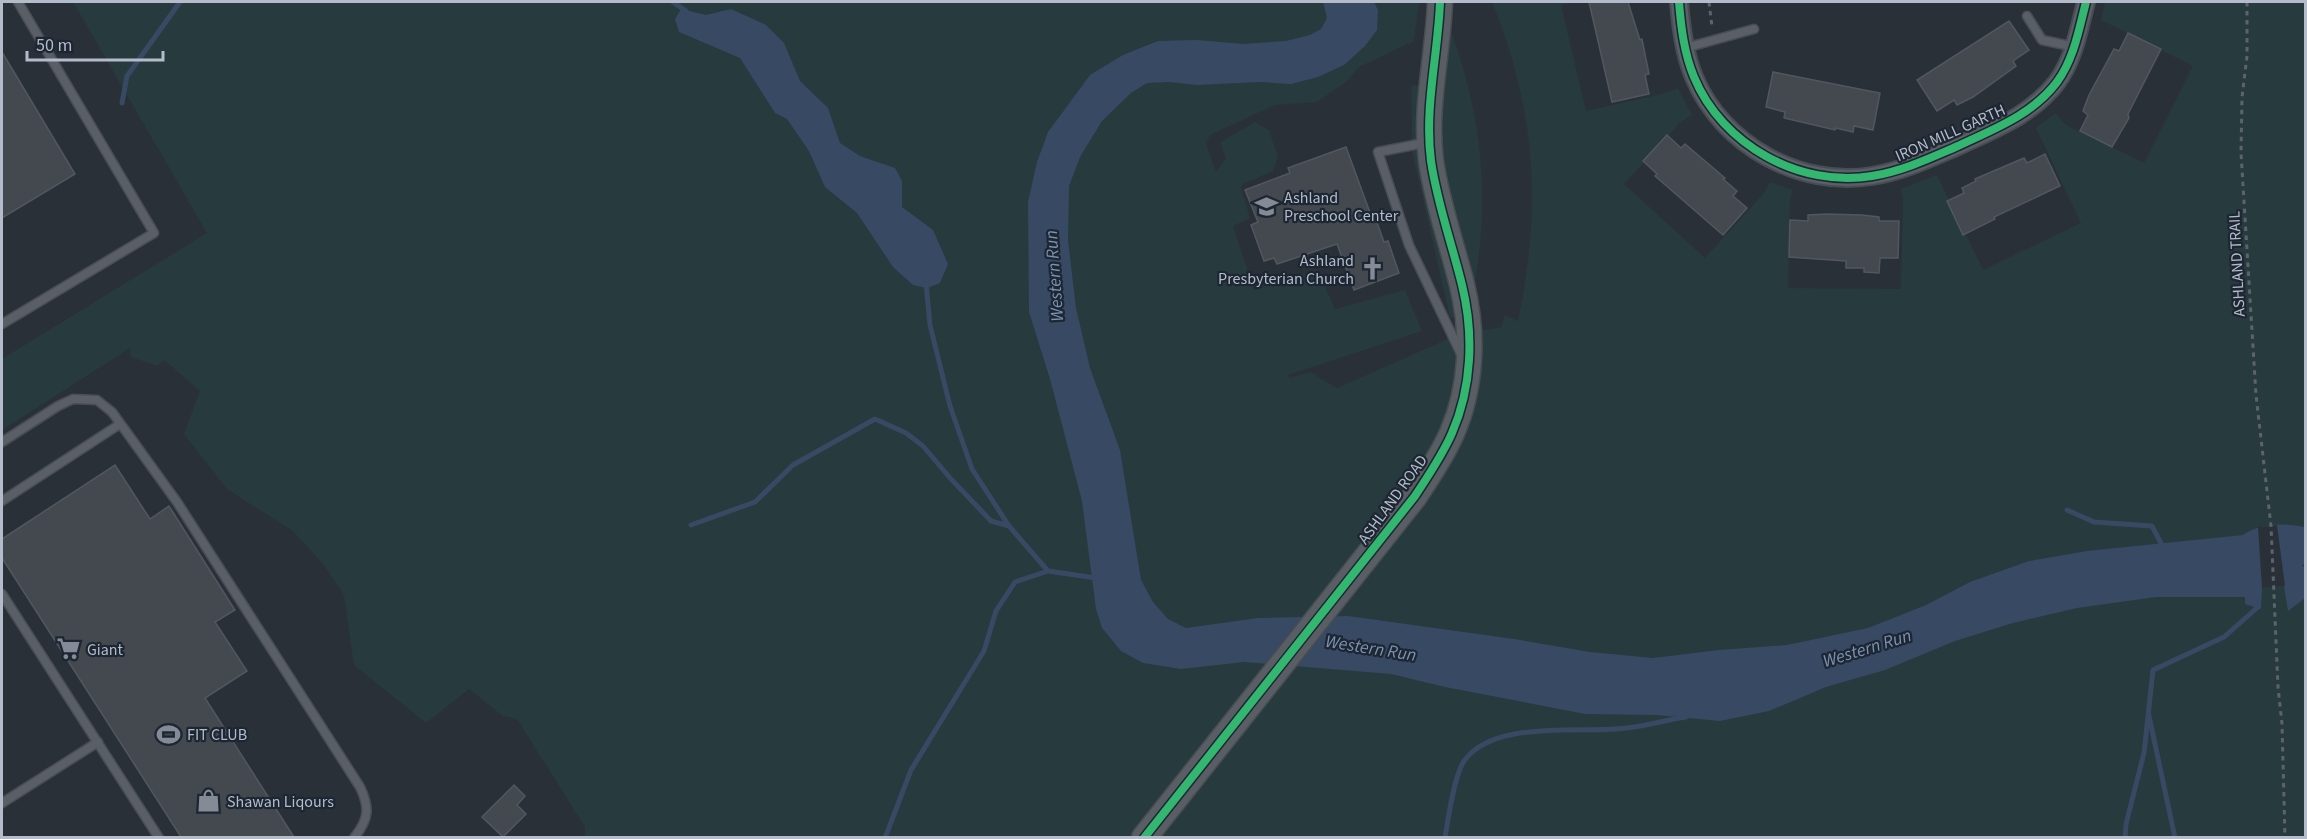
<svg xmlns="http://www.w3.org/2000/svg" width="2307" height="839" font-family="'Source Sans 3',sans-serif">
<style>
.green{fill:#273a3e}
.water{fill:#384963}
.pier{fill:#2a3038}
.lines{fill:none;stroke-linecap:round;stroke-linejoin:round}
.stream{stroke:#384963;stroke-width:5}
.building{fill:#444950;stroke:#52575f;stroke-width:1.5}
.service-casing{stroke:#484c53;stroke-width:11}
.minor-casing{stroke:#484c53;stroke-width:20}
.secondary-casing{stroke:#484c53;stroke-width:27}
.path{stroke:#5d636a;stroke-width:3;stroke-dasharray:4.5 4.5;stroke-linecap:butt}
.service{stroke:#5a5e66;stroke-width:8}
.minor{stroke:#5a5e66;stroke-width:16}
.secondary{stroke:#595d64;stroke-width:24}
.cycleway-casing{stroke:#1d2633;stroke-width:11}
.cycleway{stroke:#33b770;stroke-width:8}
.labels{text-anchor:middle;stroke-width:4.5;stroke-linejoin:round;paint-order:stroke}
.street-label{font-size:16px;fill:#b4bcc9;stroke:#1d2633}
.poi-label{font-size:16px;fill:#b4bcc9;stroke:#1d2633;text-anchor:start}
.water-label{font-size:18px;font-style:italic;fill:#7c92b1;stroke:#1d2633}
</style>
<rect width="100%" height="100%" fill="#2a3038"/>
<g class="green">
<path d="M73,2H1419L1414,41L1359,67L1347,81L1317,102L1275,105L1216,132L1210,135L1206,143L1216,172L1226,158L1220,142L1255,122L1269,130L1278,156L1273,171L1242,184L1241,188L1250,218L1233,226L1254,290L1317,269L1335,309L1405,290L1422,331L1288,375L1289,378L1310,372L1337,388L1457,335L1501,327L1505,315L1518,321C1542,207 1536,110 1492,2H1573L1561,5L1586,111L1666,93L1678,88L1692,115L1681,122L1624,184L1705,258L1764,193L1770,182L1793,190L1790,200L1788,288L1901,289L1903,198L1901,189L1937,175L1983,270L2081,223L2036,128L2055,113L2066,125L2144,163L2193,66L2101,20L2105,2H2305V837H585V827L517,719L503,716L469,689L426,723L354,665L344,595L323,564L293,531L227,489L184,434L200,391L164,360L158,366L131,357L130,348L2,430V359L207,233Z"/>
<path d="M1443,11C1485,114 1494,210 1467,319L1450,317L1412,151L1411,86L1436,82Z"/>
</g>
<g class="water">
<path d="M1323,2H1374L1378,10L1377,30L1365,46L1344,65L1318,77L1291,84L1260,82L1197,85L1169,82L1147,83L1131,93L1102,121L1080,157L1069,186L1068,240L1076,308L1090,368L1120,450L1141,580L1153,602L1168,619L1186,628L1258,618L1348,616L1514,639L1590,652L1653,658L1719,650L1787,645L1868,628L1926,605L1970,582L2029,561L2087,551L2243,535C2261,523 2284,523 2305,527V564L2302,565L2305,568V598L2288,611L2284,586L2262,588L2261,609L2245,604V597H2156L2077,608L2013,623L1955,641L1885,670L1826,687L1769,711L1720,721L1656,715L1585,714L1445,687L1391,674L1244,662L1181,669L1143,663L1121,651L1102,628L1096,609L1082,501L1050,379L1029,312L1028,202L1037,162L1048,132L1090,75L1123,55L1158,41L1197,40L1243,44L1286,41L1310,35L1321,29L1327,18Z"/>
<polygon points="681,9 706,15 731,9 766,25 784,43 800,81 828,108 840,143 860,156 895,168 902,181 902,207 933,230 948,264 940,283 927,288 913,285 893,267 857,213 825,187 809,151 787,119 775,113 740,58 679,32 675,19"/>
</g>
<polygon class="pier" points="2277,525 2285,586 2262,588 2258,527"/>
<g class="lines">
<g class="stream">
<polyline points="673,2 686,11"/>
<polyline points="122,103 127,76 180,2"/>
<polyline points="926,283 930,325 950,406 972,469 1009,526 1048,571 1096,578"/>
<polyline points="2067,510 2094,522 2152,526 2165,551"/>
<polyline points="691,525 755,502 793,465 875,419 906,433 923,446 951,479 991,521 1009,526"/>
<polyline points="2149,716 2175,838"/>
<polyline points="885,838 911,770 984,651 996,611 1015,582 1048,571"/>
<path d="M1445,838C1448,819 1454,776 1464,761C1494,719 1580,734 1626,728C1646,726 1666,720 1686,717"/>
<polyline points="2125,838 2126,824 2144,753 2153,670 2224,637 2258,607 2258,604"/>
</g>
</g>
<g class="building">
<polygon points="1589,2 1628,2 1640,40 1642,39 1649,74 1645,75 1649,94 1612,102"/>
<polygon points="2009,21 2029,50 2013,61 2016,66 1973,97 1957,105 1954,100 1937,111 1917,80"/>
<polygon points="2128,33 2161,49 2128,114 2129,118 2112,147 2080,131 2088,115 2083,111 2089,95 2114,49 2119,51"/>
<polygon points="2,52 75,174 2,218"/>
<polygon points="1773,72 1880,93 1873,130 1854,126 1853,132 1836,128 1835,130 1784,118 1785,112 1766,107"/>
<polygon points="1667,135 1681,148 1685,144 1725,178 1723,179 1737,191 1733,196 1747,208 1723,235 1655,176 1657,174 1643,161"/>
<polygon points="1346,147 1372,218 1375,217 1384,242 1388,241 1399,273 1354,290 1337,244 1277,264 1274,258 1264,261 1251,225 1258,222 1245,190 1290,173 1288,168"/>
<polygon points="2045,154 2060,186 1994,217 1995,219 1963,235 1947,201 1964,193 1962,188 1976,181 1975,179 2024,158 2027,163"/>
<polygon points="1827,214 1862,215 1879,217 1879,221 1899,221 1898,258 1880,258 1879,273 1864,272 1864,268 1846,268 1846,261 1789,257 1790,220 1808,221 1808,215"/>
<polygon points="115,465 150,519 169,506 235,610 215,622 247,671 205,698 294,837 181,837 2,558 2,539"/>
<polygon points="514,785 525,796 517,805 526,814 503,837 482,817"/>
</g>
<g class="lines">
<defs>
<g id="service">
<polyline points="2027,16 2042,40 2075,47"/>
<polyline points="1685,48 1754,29"/>
<polyline points="1429,142 1378,152 1409,245 1462,356"/>
<polyline points="2,324 154,233 18,2"/>
<path d="M2,442L58,406L73,399L97,400L112,412L177,502L360,787C370,808 369,819 354,838"/>
<polyline points="2,501 120,424"/>
<polyline points="2,594 159,838"/>
<polyline points="2,803 98,742"/>
</g>
<path id="minor" d="M1679,2C1681,27 1684,53 1694,77C1722,145 1800,188 1872,176C1903,171 1930,158 1958,146C1994,129 2032,115 2057,82C2074,59 2079,29 2086,2"/>
<path id="secondary" d="M1144,838L1415,496C1428,476 1442,456 1452,433C1472,387 1474,334 1462,285C1452,244 1437,203 1431,161C1424,108 1438,55 1440,2"/>
</defs>
<use href="#service" class="service-casing"/>
<use href="#minor" class="minor-casing"/>
<use href="#secondary" class="secondary-casing"/>
<g class="path">
<polyline points="1709,2 1712,27"/>
<polyline points="2247,2 2247,56 2242,97 2241,153 2256,395 2271,526 2278,687 2282,724 2285,838"/>
</g>
<use href="#service" class="service"/>
<use href="#minor" class="minor"/>
<use href="#secondary" class="secondary"/>
<defs>
<g id="cycleway">
<path d="M1679,2C1681,27 1684,53 1694,77C1722,145 1800,188 1872,176C1903,171 1930,158 1958,146C1994,129 2032,115 2057,82C2074,59 2079,29 2086,2"/>
<path d="M1144,838L1415,496C1428,476 1442,456 1452,433C1472,387 1474,334 1462,285C1452,244 1437,203 1431,161C1424,108 1438,55 1440,2"/>
</g>
</defs>
<use href="#cycleway" class="cycleway-casing"/>
<use href="#cycleway" class="cycleway"/>
</g>
<defs>
<symbol id="school-bare" viewBox="-9 -9 18 18"><path d="M0-5L7-2L0 1L-7-2ZM-4 1L0 2.5L4 1V4Q0 6-4 4Z" fill="#848b96" stroke="#1d2633" stroke-width="2.5" paint-order="stroke"/></symbol>
<symbol id="church-bare" viewBox="-9 -9 18 18"><path d="M-1.2-6h2.4v3.5h3.3v2.4h-3.3V6h-2.4V-.1h-3.3v-2.4h3.3Z" fill="#848b96" stroke="#1d2633" stroke-width="2.5" paint-order="stroke"/></symbol>
<symbol id="supermarket-bare" viewBox="-9 -9 18 18"><path d="M-6-5.5h2.5l.6 2H6L4.5 2H-2.5L-4.4-4H-6ZM-1.5 3.2a1.3 1.3 0 1 0 .1 0ZM3 3.2a1.3 1.3 0 1 0 .1 0Z" fill="#848b96" stroke="#1d2633" stroke-width="2.5" paint-order="stroke"/></symbol>
<symbol id="stadium-bare" viewBox="-9 -9 18 18"><path d="M0-5a6.5 5 0 1 0 0 10a6.5 5 0 1 0 0-10ZM-3.5-1.8h7v3.6h-7Z" fill="#848b96" stroke="#1d2633" stroke-width="2.5" paint-order="stroke"/></symbol>
<symbol id="shop-bare" viewBox="-9 -9 18 18"><path d="M-5-2.5h2.3a2.7 3.5 0 0 1 5.4 0H5L5.5 6h-11ZM-1.5-2.5h3a1.5 2.3 0 0 0-3 0Z" fill="#848b96" stroke="#1d2633" stroke-width="2.5" paint-order="stroke"/></symbol>
</defs>
<g fill-rule="evenodd">
<use href="#school-bare" x="1250" y="190" width="33" height="33"/>
<use href="#church-bare" x="1356" y="252" width="33" height="33"/>
<use href="#supermarket-bare" x="52" y="632" width="33" height="33"/>
<use href="#stadium-bare" x="152" y="718" width="33" height="33"/>
<use href="#shop-bare" x="192" y="784" width="33" height="33"/>
</g>
<g class="labels">
<g class="street-label">
<text transform="translate(1950 132) rotate(-24)" y="6">IRON MILL GARTH</text>
<text transform="translate(2236 264) rotate(-93)" y="6">ASHLAND TRAIL</text>
<text transform="translate(1392 499) rotate(-54)" y="6">ASHLAND ROAD</text>
</g>
<g class="poi-label">
<text x="1284" y="203">Ashland<tspan x="1284" dy="18">Preschool Center</tspan></text>
<text x="1354" y="266" text-anchor="end">Ashland<tspan x="1354" dy="18">Presbyterian Church</tspan></text>
<text x="87" y="655">Giant</text>
<text x="187" y="740">FIT CLUB</text>
<text x="227" y="807">Shawan Liqours</text>
</g>
<g class="water-label">
<text transform="translate(1054 276) rotate(-94)" y="6">Western Run</text>
<text transform="translate(1371 648) rotate(9)" y="6">Western Run</text>
<text transform="translate(1867 648) rotate(-17)" y="6">Western Run</text>
</g>
</g>
<rect width="2307" height="839" fill="none" stroke="#b4bcc9" stroke-width="6"/>
<path d="M27 51v9h136v-9" fill="none" stroke="#b4bcc9" stroke-width="3"/>
<text x="36" y="51" font-size="18" fill="#b4bcc9" stroke="#1d2633" stroke-width="4.5" paint-order="stroke">50 m</text>
</svg>
